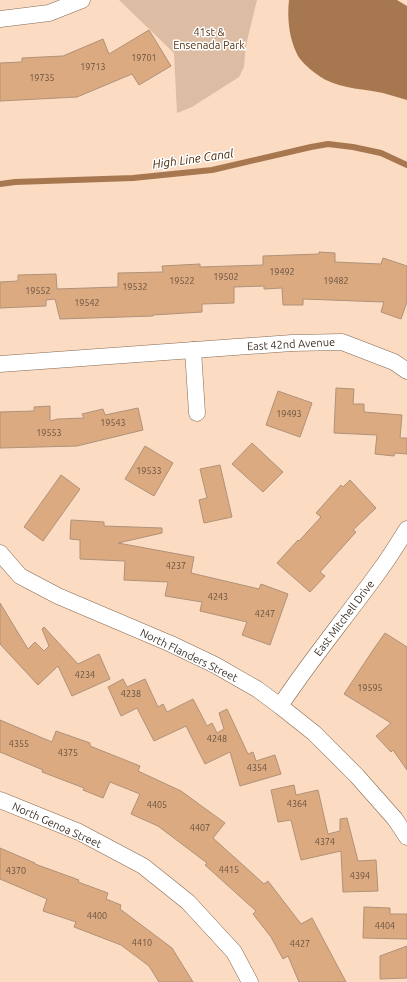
<svg xmlns="http://www.w3.org/2000/svg" width="407" height="982" font-family="Ubuntu,sans-serif">
<style>
.green{fill:#dcbca3}
.water{fill:#a77850}
.lines{fill:none;stroke-linecap:round;stroke-linejoin:round}
.stream{stroke:#a77850;stroke-width:6}
.building{fill:#dcaa81;stroke:#af9279}
.street-casing{stroke:#856951;stroke-width:17}
.street{stroke:#fff;stroke-width:16}
.labels{text-anchor:middle;stroke-width:3;stroke-linejoin:round;paint-order:stroke}
.number-label{font-size:9px;fill:#66503e}
.park-label{font-size:11px;fill:#593717;stroke:#fff}
.street-label{font-size:11px;fill:#3f3228;stroke:#fff}
.water-label{font-size:12px;font-style:italic;fill:#472705;stroke:#fff}
</style>
<rect width="100%" height="100%" fill="#fbdbc1"/>
<polygon class="green" points="119,0 257,0 247,41 245,54 244,67 239,77 192,107 177,113 174,53"/>
<path class="water" d="M289,0H397L407,6V100C399,98 391,95 383,93C365,89 344,89 326,80C318,76 301,63 297,54C289,38 287,18 289,0Z"/>
<g class="lines">
<polyline class="stream" points="0,184 15,182 133,178 212,170 311,147 328,144 353,147 381,153 407,165"/>
</g>
<g class="building">
<polygon points="149,30 171,66 139,85 132,74 77,97 0,101 0,63 22,62 22,58 63,56 103,39 109,54"/>
<polygon points="319,252 335,253 335,262 381,264 383,258 407,266 407,302 401,319 381,312 384,302 303,299 303,305 283,305 282,288 264,289 264,286 234,287 234,303 202,304 202,312 153,315 153,316 60,319 55,299 46,300 46,306 0,308 0,282 18,281 18,275 56,274 57,289 118,287 118,273 163,272 162,266 200,264 200,267 263,265 263,256 319,254"/>
<polygon points="336,388 354,389 353,404 364,404 364,412 402,415 400,438 407,438 407,454 395,453 394,456 375,454 377,435 334,433"/>
<polygon points="278,391 312,403 300,437 266,425"/>
<polygon points="50,406 50,421 58,419 84,418 82,414 103,409 105,415 138,408 143,430 77,446 0,448 0,412 34,411 34,407"/>
<polygon points="252,443 283,472 263,492 232,464"/>
<polygon points="145,446 173,463 154,496 125,479"/>
<polygon points="220,465 232,517 204,523 199,500 207,498 200,469"/>
<polygon points="61,475 80,489 43,541 24,527"/>
<polygon points="350,480 376,508 353,530 356,532 320,572 325,576 310,592 277,563 298,540 299,541 321,517 316,513 341,485 343,487"/>
<polygon points="71,520 104,522 104,526 162,528 162,533 118,543 194,557 191,573 259,589 261,584 288,594 270,645 242,635 247,622 200,611 202,602 165,596 168,582 124,580 125,561 80,559 80,540 70,539"/>
<polygon points="0,603 28,649 35,642 44,651 49,646 42,629 44,627 78,664 99,654 110,679 72,696 58,666 38,685 0,644"/>
<polygon points="385,633 407,647 407,770 393,750 391,752 376,736 391,723 344,694 371,653"/>
<polygon points="123,679 127,687 145,679 158,707 163,704 167,712 193,699 207,726 212,723 217,733 224,729 219,713 227,709 248,754 253,752 256,761 275,755 281,774 240,786 230,752 205,764 186,726 154,741 137,708 121,716 108,687"/>
<polygon points="0,720 52,742 56,731 90,743 90,746 140,766 138,771 181,791 225,823 213,838 264,884 268,881 301,924 312,918 346,982 299,982 288,956 283,959 271,937 253,914 256,911 205,865 207,863 158,826 131,814 140,794 110,782 103,798 83,790 84,788 42,772 43,770 0,752"/>
<polygon points="294,785 296,795 318,790 328,834 340,831 340,819 347,818 358,861 376,860 378,891 343,892 341,851 301,860 291,820 278,822 271,790"/>
<polygon points="0,848 35,863 35,864 79,880 78,882 108,893 106,899 121,905 120,909 172,948 193,982 159,982 149,966 121,945 74,927 76,922 43,911 47,899 0,879"/>
<polygon points="364,907 390,908 390,914 407,914 407,939 363,938"/>
<polygon points="407,946 407,978 380,979 380,956"/>
</g>
<g class="lines">
<defs>
<g id="street">
<polyline points="0,19 49,13 82,0"/>
<polyline points="193,350 197,413"/>
<polyline points="0,364 292,343 342,342 394,362 407,371"/>
<polyline points="0,553 20,576 58,596 171,644 215,665 257,689 280,706 314,733 357,776 395,819 407,837"/>
<path d="M280,706C311,659 347,616 380,570C390,557 398,543 407,529"/>
<polyline points="0,800 79,832 143,866 188,902 234,952 250,982"/>
</g>
</defs>
<use href="#street" class="street-casing"/>
<use href="#street" class="street"/>
</g>
<g class="labels">
<g class="number-label">
<text x="144" y="61">19701</text>
<text x="93" y="70">19713</text>
<text x="42" y="81">19735</text>
<text x="282" y="275">19492</text>
<text x="226" y="280">19502</text>
<text x="182" y="284">19522</text>
<text x="336" y="284">19482</text>
<text x="135" y="290">19532</text>
<text x="38" y="294">19552</text>
<text x="87" y="306">19542</text>
<text x="289" y="417">19493</text>
<text x="113" y="426">19543</text>
<text x="49" y="436">19553</text>
<text x="149" y="474">19533</text>
<text x="176" y="569">4237</text>
<text x="218" y="600">4243</text>
<text x="265" y="617">4247</text>
<text x="85" y="678">4234</text>
<text x="370" y="691">19595</text>
<text x="131" y="697">4238</text>
<text x="217" y="742">4248</text>
<text x="19" y="747">4355</text>
<text x="68" y="756">4375</text>
<text x="257" y="771">4354</text>
<text x="297" y="807">4364</text>
<text x="157" y="808">4405</text>
<text x="200" y="831">4407</text>
<text x="325" y="845">4374</text>
<text x="229" y="873">4415</text>
<text x="16" y="874">4370</text>
<text x="360" y="879">4394</text>
<text x="97" y="919">4400</text>
<text x="385" y="929">4404</text>
<text x="142" y="946">4410</text>
<text x="300" y="947">4427</text>
</g>
<g class="park-label">
<text x="209" y="36">41st &amp;<tspan x="209" dy="13">Ensenada Park</tspan></text>
</g>
<g class="street-label">
<text transform="translate(291 344) rotate(-3)" y="4">East 42nd Avenue</text>
<text transform="translate(344 618) rotate(-53)" y="4">East Mitchell Drive</text>
<text transform="translate(189 655) rotate(26)" y="4">North Flanders Street</text>
<text transform="translate(57 825) rotate(24)" y="4">North Genoa Street</text>
</g>
<g class="water-label">
<text transform="translate(193 159) rotate(-8)" y="4">High Line Canal</text>
</g>
</g>
</svg>
